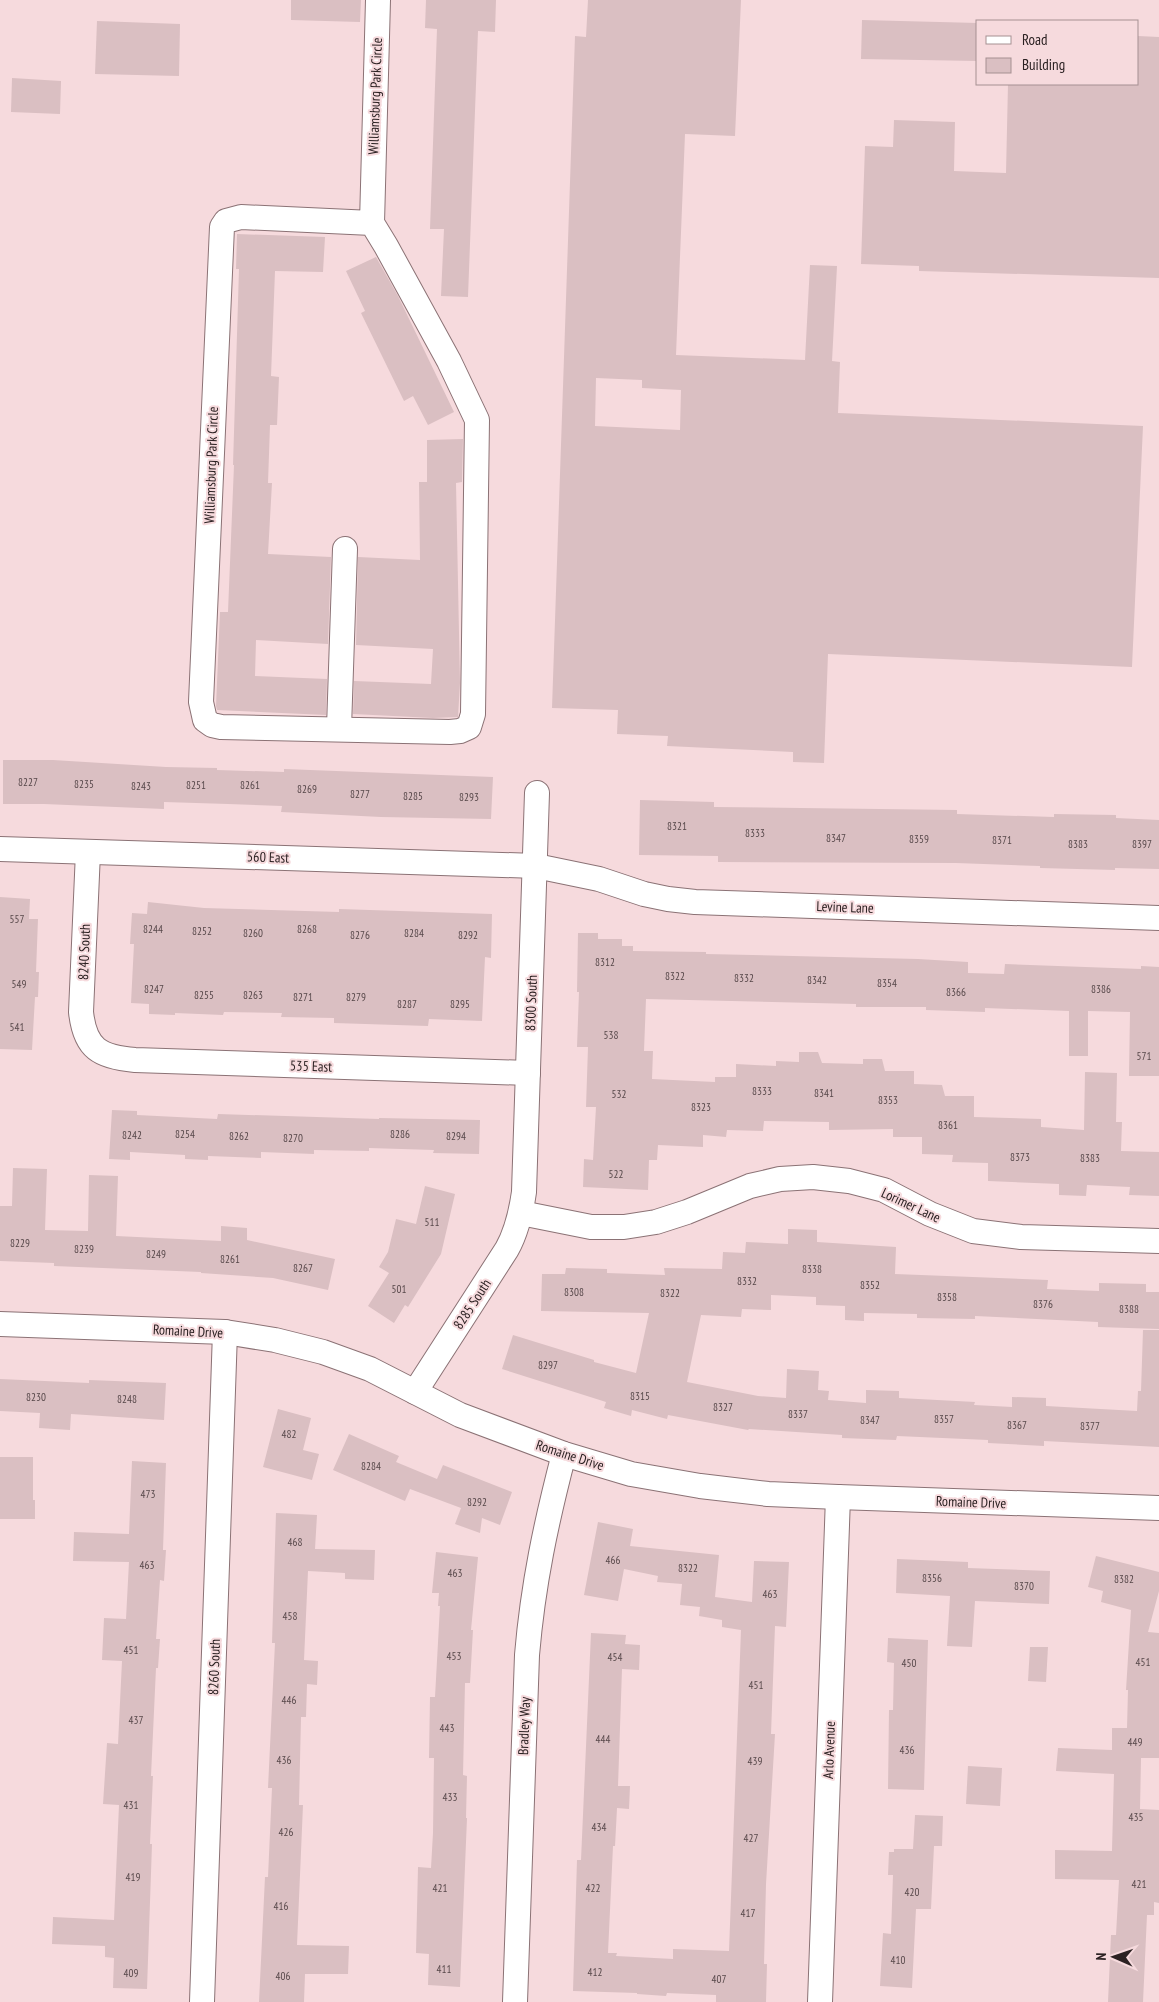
<svg xmlns="http://www.w3.org/2000/svg" width="1159" height="2002" font-family="'PT Sans Narrow',sans-serif">
<style>
.building{fill:#dabfc2;fill-rule:evenodd}
.lines{fill:none;stroke-linecap:round;stroke-linejoin:round}
.minor-casing{stroke:#8b7275;stroke-width:26}
.minor{stroke:#fff;stroke-width:24}
.labels{text-anchor:middle;stroke-width:4;stroke-linejoin:round;paint-order:stroke}
.number-label{font-size:11px;fill:#57484a}
.street-label{font-size:14px;fill:#2b2122;stroke:#f6dadd}
</style>
<rect width="100%" height="100%" fill="#f6dadd"/>
<g class="building">
<polygon points="291,0 361,0 360,22 291,20"/>
<polygon points="426,0 496,0 495,32 478,31 468,297 441,296 444,229 430,229 437,29 425,28"/>
<path d="M588,0H741L735,136L685,134L676,355L805,360L810,265L837,266L832,361L840,362L838,413L1143,426L1132,667L828,654L824,763L793,762V752L667,746L668,736L617,734L618,710L552,708L575,36L586,37ZM596,378L642,380V388L681,390L680,430L595,426Z"/>
<polygon points="862,20 978,23 978,61 861,59"/>
<polygon points="97,21 180,24 179,76 95,74"/>
<polygon points="1138,36 1159,37 1159,278 919,271 919,266 861,264 865,146 893,147 894,120 955,122 954,171 1006,173 1008,84 1138,84"/>
<polygon points="12,78 61,81 60,114 11,112"/>
<polygon points="237,234 325,237 323,272 275,271 271,376 279,377 277,425 270,425 268,483 272,483 268,554 331,557 328,644 256,640 255,676 327,679 326,715 217,710 216,706 220,612 228,612 234,465 233,465 239,269 236,269"/>
<polygon points="376,257 398,296 454,412 428,425 413,396 404,401 361,313 365,311 346,271"/>
<polygon points="463,439 462,482 456,483 460,683 458,717 433,718 353,714 354,681 431,684 433,649 356,645 358,557 420,560 419,482 427,482 427,440"/>
<polygon points="3,760 53,760 166,767 217,768 217,770 284,772 284,769 493,777 491,819 381,817 281,812 282,806 228,804 164,802 164,809 44,804 3,804"/>
<polygon points="640,800 714,802 714,807 957,810 957,814 1054,817 1054,814 1116,815 1116,818 1159,820 1159,869 1115,868 1115,870 1040,868 1040,866 956,863 718,862 718,856 639,855"/>
<polygon points="0,897 30,899 29,919 38,919 36,972 39,972 38,997 35,997 32,1050 0,1049"/>
<polygon points="148,902 204,908 339,912 339,909 492,914 491,958 485,957 482,1021 429,1019 428,1026 334,1023 334,1018 281,1017 282,1013 224,1012 223,1015 175,1013 175,1015 149,1014 149,1004 131,1003 134,944 130,944 132,913 147,914"/>
<polygon points="578,933 598,933 598,939 622,939 622,946 633,946 633,951 706,952 706,954 918,959 968,962 968,973 1004,974 1005,964 1141,969 1141,966 1159,967 1159,1076 1129,1076 1130,1012 1088,1011 1088,1056 1069,1056 1069,1011 985,1008 985,1012 926,1010 926,1007 856,1007 856,1004 646,999 644,1051 653,1051 652,1079 715,1082 715,1077 736,1077 736,1064 776,1066 776,1061 799,1062 799,1052 818,1052 822,1063 863,1064 863,1059 882,1059 885,1071 914,1071 914,1084 942,1085 945,1096 974,1096 974,1117 1041,1119 1041,1127 1084,1130 1085,1072 1117,1073 1116,1122 1122,1122 1121,1151 1159,1152 1159,1196 1129,1195 1130,1187 1087,1185 1086,1196 1059,1195 1059,1184 988,1181 988,1163 952,1162 953,1155 922,1154 922,1137 893,1137 893,1129 829,1130 829,1122 764,1121 763,1131 727,1130 726,1137 703,1135 703,1147 658,1145 657,1160 649,1160 648,1190 583,1187 584,1159 593,1160 596,1107 586,1107 588,1047 577,1047 579,992 577,992"/>
<polygon points="112,1110 137,1111 137,1115 217,1119 218,1114 379,1119 379,1118 480,1120 479,1154 433,1153 434,1150 369,1148 369,1151 314,1150 314,1154 261,1152 261,1158 208,1156 208,1160 185,1159 185,1155 130,1152 130,1160 109,1159"/>
<polygon points="13,1168 47,1169 45,1230 88,1231 89,1175 118,1176 116,1236 221,1241 221,1226 247,1228 247,1240 335,1259 328,1290 273,1278 201,1273 201,1272 54,1266 54,1263 0,1261 0,1206 12,1206"/>
<polygon points="425,1186 455,1194 441,1254 408,1307 405,1305 394,1323 368,1306 389,1273 379,1267 388,1252 396,1219 416,1224"/>
<polygon points="788,1229 817,1230 817,1242 896,1247 895,1274 1048,1280 1047,1289 1099,1291 1099,1283 1146,1284 1146,1292 1159,1292 1159,1329 1098,1327 1098,1322 975,1316 975,1319 917,1318 917,1314 864,1313 864,1321 845,1320 845,1306 816,1305 816,1297 771,1295 771,1310 742,1309 741,1317 701,1315 687,1382 758,1396 786,1398 787,1369 819,1371 818,1390 829,1391 828,1400 866,1403 866,1390 899,1391 899,1398 975,1402 974,1405 1012,1407 1012,1397 1046,1398 1046,1406 1137,1411 1138,1391 1141,1391 1143,1330 1159,1330 1159,1447 1044,1441 1044,1446 988,1443 988,1440 897,1436 896,1440 842,1438 842,1435 749,1429 748,1430 668,1415 667,1419 632,1410 631,1416 604,1408 606,1402 502,1369 513,1335 594,1360 594,1362 636,1373 649,1313 541,1311 542,1274 565,1274 566,1268 607,1269 607,1273 665,1275 664,1268 722,1269 723,1252 745,1253 746,1242 788,1244"/>
<polygon points="0,1379 89,1383 89,1380 166,1383 164,1420 71,1414 70,1430 39,1428 40,1413 0,1411"/>
<polygon points="278,1409 311,1418 303,1450 319,1454 312,1480 263,1467"/>
<polygon points="349,1434 399,1456 396,1462 437,1479 443,1465 512,1492 500,1525 482,1518 480,1533 455,1524 461,1508 410,1489 405,1501 333,1470"/>
<polygon points="0,1457 33,1457 33,1500 35,1500 35,1519 0,1519"/>
<polygon points="132,1461 166,1463 163,1550 166,1550 164,1581 160,1580 156,1639 160,1639 158,1668 156,1668 151,1776 153,1776 150,1844 152,1844 147,1989 113,1988 114,1958 105,1957 105,1946 52,1944 53,1917 114,1920 119,1805 103,1804 107,1743 118,1744 122,1661 102,1660 104,1618 126,1619 129,1562 73,1561 74,1532 129,1534"/>
<polygon points="276,1513 317,1515 315,1549 375,1550 374,1580 345,1579 345,1573 308,1571 304,1660 318,1661 317,1685 307,1684 306,1717 301,1717 299,1805 303,1805 297,1945 349,1946 348,1974 305,1974 304,2002 259,2002 265,1877 268,1877 272,1788 268,1788 275,1643 272,1643"/>
<polygon points="598,1522 633,1529 630,1546 719,1555 715,1597 752,1602 754,1561 789,1562 786,1627 775,1626 771,1734 775,1734 766,1884 764,1964 767,1964 766,2002 716,2002 716,1995 667,1993 666,1996 637,1994 637,1993 573,1991 577,1860 581,1860 591,1633 626,1635 625,1644 640,1645 639,1670 622,1669 618,1786 630,1786 629,1809 617,1808 615,1846 613,1846 608,1953 617,1953 616,1956 673,1959 673,1949 729,1951 741,1630 722,1627 722,1620 699,1616 700,1607 680,1605 682,1584 657,1582 658,1576 624,1569 618,1601 584,1595"/>
<polygon points="436,1552 478,1557 471,1630 473,1630 470,1683 465,1683 463,1775 467,1776 466,1818 467,1818 460,1987 428,1985 429,1954 416,1953 418,1867 431,1868 433,1833 434,1758 429,1758 430,1697 435,1697 440,1606 438,1606 439,1593 432,1593"/>
<polygon points="1096,1556 1159,1572 1159,1591 1148,1632 1159,1633 1159,1758 1141,1758 1140,1809 1159,1810 1159,1903 1154,1902 1154,1915 1147,1915 1143,2002 1108,2002 1111,1935 1116,1935 1119,1880 1055,1879 1055,1850 1112,1851 1114,1774 1056,1771 1058,1748 1112,1750 1112,1728 1127,1728 1128,1690 1126,1690 1131,1610 1101,1602 1103,1591 1088,1587"/>
<polygon points="897,1559 968,1562 968,1568 1050,1571 1049,1604 975,1601 972,1647 947,1646 950,1596 896,1593"/>
<polygon points="888,1638 928,1640 924,1790 888,1789 889,1710 893,1710 894,1663 887,1662"/>
<polygon points="1030,1647 1048,1647 1046,1682 1028,1681"/>
<polygon points="968,1766 1002,1768 1000,1806 966,1804"/>
<polygon points="915,1815 943,1816 942,1846 934,1846 931,1909 916,1909 912,1988 880,1986 883,1933 891,1934 893,1875 888,1875 889,1852 894,1852 894,1849 913,1849"/>
</g>
<g class="lines">
<defs>
<g id="minor">
<polyline points="372,223 241,217 226,221 222,227 201,702 205,720 212,725 221,727 450,732 460,731 469,727 473,714 477,420 449,361 386,246 372,223 378,0"/>
<polyline points="339,728 345,549"/>
<polyline points="0,849 536,866 599,879 644,894 668,899 695,902 1159,918"/>
<path d="M88,852L81,1012C85,1049 100,1057 135,1060L528,1073"/>
<polyline points="521,1213 591,1227 624,1227 656,1222 687,1212 750,1186 780,1179 813,1177 849,1181 884,1190 930,1214 973,1231 1021,1237 1159,1241"/>
<polyline points="0,1324 225,1332 275,1340 323,1352 370,1369 460,1415 564,1454 631,1474 700,1486 768,1494 838,1497 1159,1508"/>
<path d="M415,1392L507,1249C517,1231 521,1213 524,1192L537,793"/>
<polyline points="202,2002 225,1332"/>
<path d="M515,2002L527,1655C533,1584 546,1523 564,1454"/>
<polyline points="820,2002 838,1497"/>
</g>
</defs>
<use href="#minor" class="minor-casing"/>
<use href="#minor" class="minor"/>
</g>
<g class="labels">
<g class="number-label">
<text x="28" y="786">8227</text>
<text x="84" y="788">8235</text>
<text x="196" y="789">8251</text>
<text x="250" y="789">8261</text>
<text x="141" y="790">8243</text>
<text x="307" y="793">8269</text>
<text x="360" y="798">8277</text>
<text x="413" y="800">8285</text>
<text x="469" y="801">8293</text>
<text x="677" y="830">8321</text>
<text x="755" y="837">8333</text>
<text x="836" y="842">8347</text>
<text x="919" y="843">8359</text>
<text x="1002" y="844">8371</text>
<text x="1078" y="848">8383</text>
<text x="1142" y="848">8397</text>
<text x="17" y="923">557</text>
<text x="153" y="933">8244</text>
<text x="307" y="933">8268</text>
<text x="202" y="935">8252</text>
<text x="253" y="937">8260</text>
<text x="414" y="937">8284</text>
<text x="360" y="939">8276</text>
<text x="468" y="939">8292</text>
<text x="605" y="966">8312</text>
<text x="675" y="980">8322</text>
<text x="744" y="982">8332</text>
<text x="817" y="984">8342</text>
<text x="887" y="987">8354</text>
<text x="19" y="988">549</text>
<text x="154" y="993">8247</text>
<text x="1101" y="993">8386</text>
<text x="956" y="996">8366</text>
<text x="204" y="999">8255</text>
<text x="253" y="999">8263</text>
<text x="303" y="1001">8271</text>
<text x="356" y="1001">8279</text>
<text x="407" y="1008">8287</text>
<text x="460" y="1008">8295</text>
<text x="17" y="1031">541</text>
<text x="611" y="1039">538</text>
<text x="1144" y="1060">571</text>
<text x="762" y="1095">8333</text>
<text x="824" y="1097">8341</text>
<text x="619" y="1098">532</text>
<text x="888" y="1104">8353</text>
<text x="701" y="1111">8323</text>
<text x="948" y="1129">8361</text>
<text x="185" y="1138">8254</text>
<text x="400" y="1138">8286</text>
<text x="132" y="1139">8242</text>
<text x="239" y="1140">8262</text>
<text x="456" y="1140">8294</text>
<text x="293" y="1142">8270</text>
<text x="1020" y="1161">8373</text>
<text x="1090" y="1162">8383</text>
<text x="616" y="1178">522</text>
<text x="432" y="1226">511</text>
<text x="20" y="1247">8229</text>
<text x="84" y="1253">8239</text>
<text x="156" y="1258">8249</text>
<text x="230" y="1263">8261</text>
<text x="303" y="1272">8267</text>
<text x="812" y="1273">8338</text>
<text x="747" y="1285">8332</text>
<text x="870" y="1289">8352</text>
<text x="399" y="1293">501</text>
<text x="574" y="1296">8308</text>
<text x="670" y="1297">8322</text>
<text x="947" y="1301">8358</text>
<text x="1043" y="1308">8376</text>
<text x="1129" y="1313">8388</text>
<text x="548" y="1369">8297</text>
<text x="640" y="1400">8315</text>
<text x="36" y="1401">8230</text>
<text x="127" y="1403">8248</text>
<text x="723" y="1411">8327</text>
<text x="798" y="1418">8337</text>
<text x="944" y="1423">8357</text>
<text x="870" y="1424">8347</text>
<text x="1017" y="1429">8367</text>
<text x="1090" y="1430">8377</text>
<text x="289" y="1438">482</text>
<text x="371" y="1470">8284</text>
<text x="148" y="1498">473</text>
<text x="477" y="1506">8292</text>
<text x="295" y="1546">468</text>
<text x="613" y="1564">466</text>
<text x="147" y="1569">463</text>
<text x="688" y="1572">8322</text>
<text x="455" y="1577">463</text>
<text x="932" y="1582">8356</text>
<text x="1124" y="1583">8382</text>
<text x="1024" y="1590">8370</text>
<text x="770" y="1598">463</text>
<text x="290" y="1620">458</text>
<text x="131" y="1654">451</text>
<text x="454" y="1660">453</text>
<text x="615" y="1661">454</text>
<text x="1143" y="1666">451</text>
<text x="909" y="1667">450</text>
<text x="756" y="1689">451</text>
<text x="289" y="1704">446</text>
<text x="136" y="1724">437</text>
<text x="447" y="1732">443</text>
<text x="603" y="1743">444</text>
<text x="1135" y="1746">449</text>
<text x="907" y="1754">436</text>
<text x="284" y="1764">436</text>
<text x="755" y="1765">439</text>
<text x="450" y="1801">433</text>
<text x="131" y="1809">431</text>
<text x="1136" y="1821">435</text>
<text x="599" y="1831">434</text>
<text x="286" y="1836">426</text>
<text x="751" y="1842">427</text>
<text x="133" y="1881">419</text>
<text x="1139" y="1888">421</text>
<text x="440" y="1892">421</text>
<text x="593" y="1892">422</text>
<text x="912" y="1896">420</text>
<text x="281" y="1910">416</text>
<text x="748" y="1917">417</text>
<text x="898" y="1964">410</text>
<text x="444" y="1973">411</text>
<text x="595" y="1976">412</text>
<text x="131" y="1977">409</text>
<text x="283" y="1980">406</text>
<text x="719" y="1983">407</text>
</g>
<g class="street-label">
<text transform="translate(375 96) rotate(-88)" y="5">Williamsburg Park Circle</text>
<text transform="translate(211 465) rotate(-88)" y="5">Williamsburg Park Circle</text>
<text transform="translate(268 857) rotate(2)" y="5">560 East</text>
<text transform="translate(845 907) rotate(2)" y="5">Levine Lane</text>
<text transform="translate(84 952) rotate(-88)" y="5">8240 South</text>
<text transform="translate(531 1003) rotate(-88)" y="5">8300 South</text>
<text transform="translate(311 1066) rotate(2)" y="5">535 East</text>
<text transform="translate(911 1205) rotate(25)" y="5">Lorimer Lane</text>
<text transform="translate(472 1304) rotate(-57)" y="5">8285 South</text>
<text transform="translate(188 1331) rotate(3)" y="5">Romaine Drive</text>
<text transform="translate(570 1455) rotate(18)" y="5">Romaine Drive</text>
<text transform="translate(971 1502) rotate(2)" y="5">Romaine Drive</text>
<text transform="translate(214 1667) rotate(-88)" y="5">8260 South</text>
<text transform="translate(524 1726) rotate(-88)" y="5">Bradley Way</text>
<text transform="translate(829 1750) rotate(-88)" y="5">Arlo Avenue</text>
</g>
</g>
<rect x="976" y="20" width="162" height="65" fill="#f6dadd" stroke="#a59092"/>
<rect x="986" y="36" width="25" height="8" fill="#ffffff" stroke="#a59092"/>
<text x="1022" y="45" font-size="15" fill="#2b2122">Road</text>
<rect x="986" y="58" width="25" height="15" fill="#dabfc2" stroke="#a59092"/>
<text x="1022" y="70" font-size="15" fill="#2b2122">Building</text>
<g transform="translate(1114 1957) rotate(272)" stroke="#f6dadd" stroke-width="4" paint-order="stroke">
<path d="M0-4L9 19L0 12L-9 19Z" fill="#2b2122"/>
<text y="-8" font-size="14" font-weight="bold" text-anchor="middle" fill="#2b2122">N</text>
</g>
</svg>
